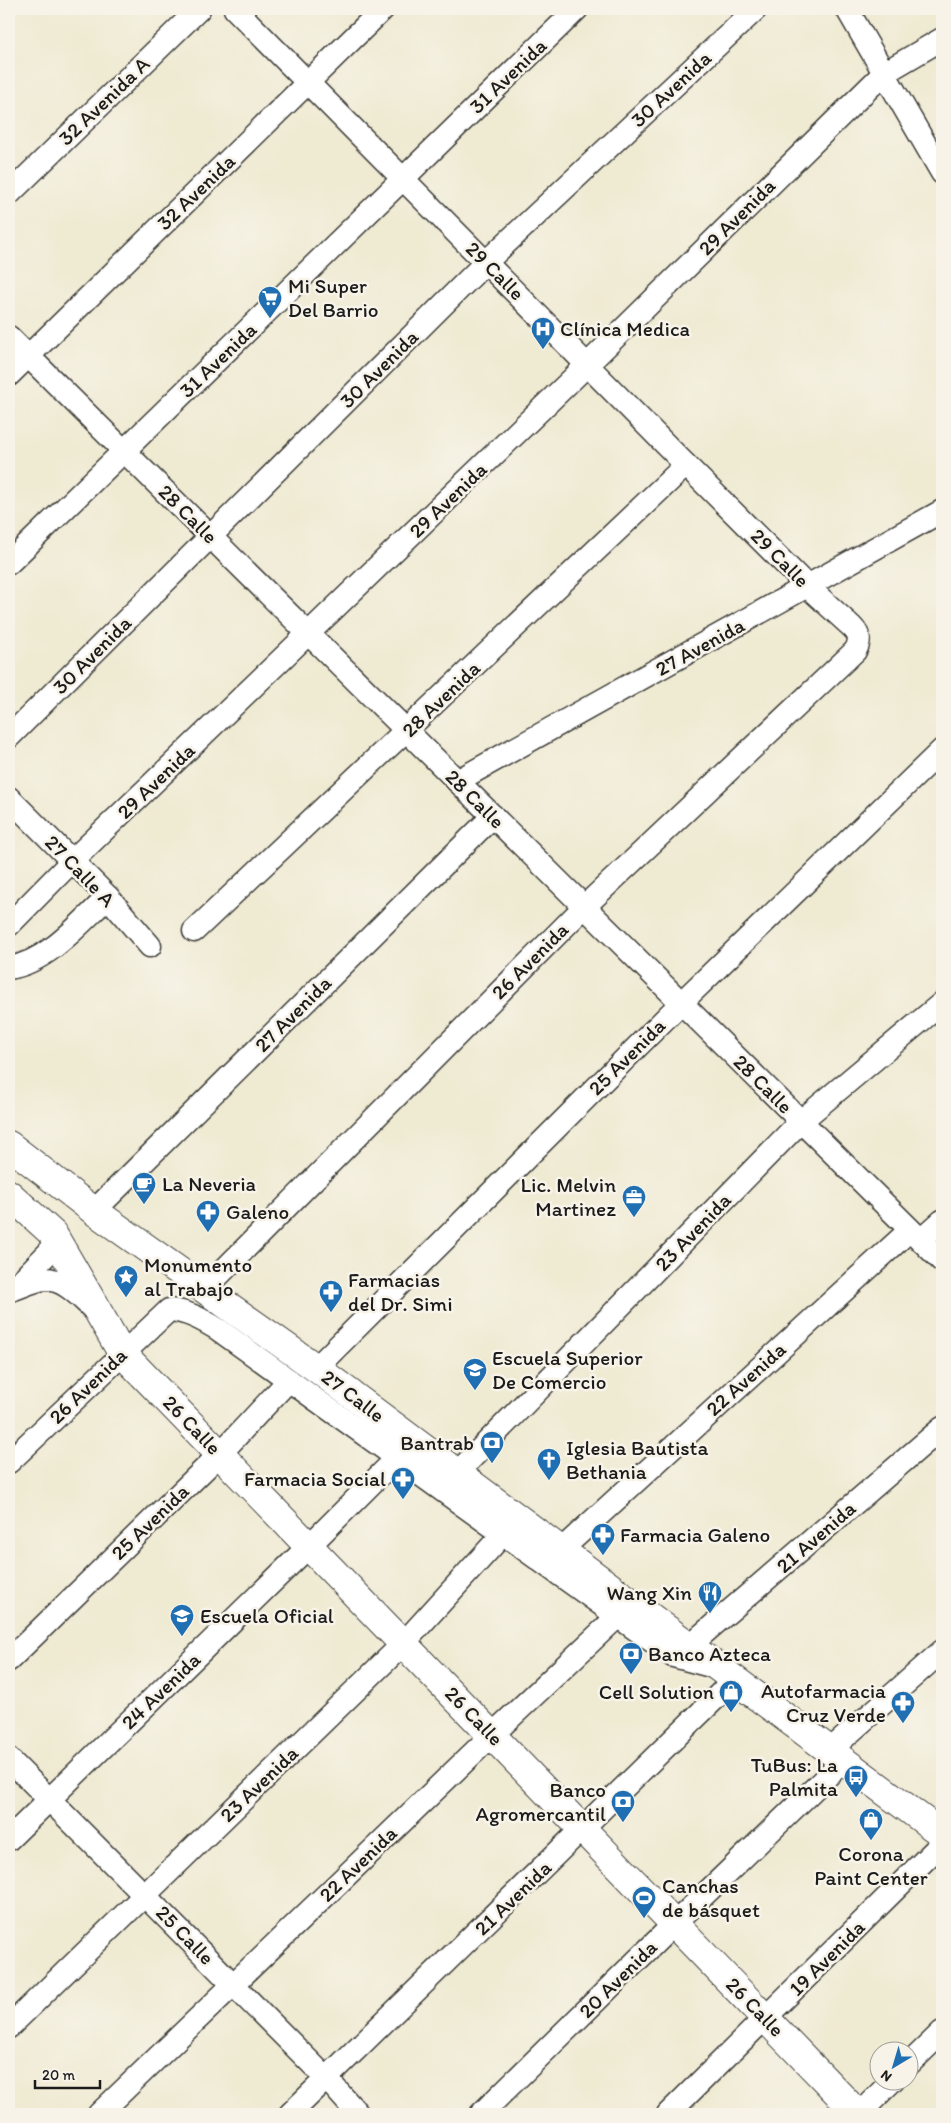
<svg xmlns="http://www.w3.org/2000/svg" width="951" height="2123" font-family="Itim,sans-serif">
<style>
.lines{fill:none;stroke-linecap:round;stroke-linejoin:round}
.minor-casing{stroke:#3c3b37;stroke-width:25}
.major-casing{stroke:#3c3b37;stroke-width:30}
.minor{stroke:#fff;stroke-width:22}
.major{stroke:#fff;stroke-width:28}
.labels{text-anchor:middle;stroke-width:5;stroke-linejoin:round;paint-order:stroke}
.street-label{font-size:21px;fill:#1c1c1c;stroke:#f7f3e8}
.poi-label{font-size:21px;fill:#1c1c1c;stroke:#f7f3e8;text-anchor:start}
</style>
<rect width="100%" height="100%" fill="#f7f3e8"/>
<filter id="ink" filterUnits="userSpaceOnUse"><feTurbulence type="fractalNoise" baseFrequency=".02" numOctaves="2"/><feDisplacementMap in="SourceGraphic" scale="10" xChannelSelector="R" yChannelSelector="G"/><feConvolveMatrix kernelMatrix="1 2 1 2 8 2 1 2 1" color-interpolation-filters="sRGB"/></filter>
<filter id="wash" filterUnits="userSpaceOnUse"><feTurbulence type="fractalNoise" baseFrequency=".0096" numOctaves="4" result="noise"/><feDisplacementMap in="SourceGraphic" scale="20" xChannelSelector="R" yChannelSelector="G"/><feGaussianBlur stdDeviation="1.12" result="paint"/><feColorMatrix in="noise" values="0 0 0 0 0 0 0 0 0 0 0 0 0 0 0 0 0 1.4 0 .05"/><feComposite in="paint" operator="in"/></filter>
<g filter="url(#wash)">
<rect width="100%" height="100%" fill="#efead2"/>
</g>
<g filter="url(#ink)">
<g class="lines">
<defs>
<g id="minor">
<polyline points="847,9 942,173"/>
<polyline points="9,194 199,9"/>
<polyline points="9,337 942,1261"/>
<polyline points="9,375 383,9"/>
<polyline points="9,563 577,9"/>
<polyline points="9,737 486,262 756,9"/>
<polyline points="457,781 942,511"/>
<polyline points="9,798 108,897 150,946"/>
<polyline points="9,925 72,861 587,365 884,73 942,39"/>
<polyline points="194,931 686,465"/>
<path d="M9,968C48,962 80,923 108,897"/>
<polyline points="94,1211 493,816"/>
<polyline points="921,1240 942,1221"/>
<polyline points="16,1286 51,1250 53,1234"/>
<path d="M11,1290C21,1287 34,1280 45,1279C64,1279 79,1296 92,1308"/>
<path d="M204,1290L584,907L855,651C861,641 860,635 852,627L808,587L686,465L235,9"/>
<polyline points="316,1368 681,1003 942,750"/>
<path d="M9,1462L169,1310C187,1311 203,1320 219,1330L673,1656L714,1667"/>
<polyline points="457,1473 801,1121 942,1003"/>
<polyline points="561,1550 910,1230"/>
<polyline points="689,1646 942,1428"/>
<polyline points="9,1660 220,1454 289,1380"/>
<polyline points="829,1751 942,1651"/>
<polyline points="9,1759 327,2079 358,2114"/>
<polyline points="9,1839 309,1546 397,1458"/>
<polyline points="9,2027 403,1644 503,1534"/>
<polyline points="908,2065 942,2032"/>
<polyline points="99,2114 493,1734 618,1616"/>
<polyline points="290,2114 734,1680"/>
<polyline points="481,2114 674,1924 843,1761"/>
<polyline points="668,2114 942,1843"/>
<polyline points="859,2114 893,2080"/>
</g>
<g id="major">
<polyline points="9,1145 94,1211 316,1368 942,1834"/>
<polyline points="9,1194 53,1234 122,1353 858,2114"/>
</g>
</defs>
<use href="#minor" class="minor-casing"/>
<use href="#major" class="major-casing"/>
<use href="#minor" class="minor"/>
<use href="#major" class="major"/>
</g>
</g>
<defs>
<symbol id="supermarket-pin" viewBox="-11 -11 22 30"><path d="M0 17L-7.5 6A9.5 9.5 0 1 1 7.5 6Z" fill="#1f6fb2" stroke="#f7f3e8"/><path d="M-6-5.5h2.5l.6 2H6L4.5 2H-2.5L-4.4-4H-6ZM-1.5 3.2a1.3 1.3 0 1 0 .1 0ZM3 3.2a1.3 1.3 0 1 0 .1 0Z" fill="#fff"/></symbol>
<symbol id="hospital-pin" viewBox="-11 -11 22 30"><path d="M0 17L-7.5 6A9.5 9.5 0 1 1 7.5 6Z" fill="#1f6fb2" stroke="#f7f3e8"/><path d="M-5-5h3v3.5h4V-5h3V5h-3V1.5h-4V5h-3Z" fill="#fff"/></symbol>
<symbol id="cafe-pin" viewBox="-11 -11 22 30"><path d="M0 17L-7.5 6A9.5 9.5 0 1 1 7.5 6Z" fill="#1f6fb2" stroke="#f7f3e8"/><path d="M-5.5-4.5H6V0H3Q3 3.5 0 3.5H-2.5Q-5.5 3.5-5.5 0ZM3-3.2v2h1.7v-2ZM-6 4.5H4V6H-6Z" fill="#fff"/></symbol>
<symbol id="office-pin" viewBox="-11 -11 22 30"><path d="M0 17L-7.5 6A9.5 9.5 0 1 1 7.5 6Z" fill="#1f6fb2" stroke="#f7f3e8"/><path d="M-6-3h4V-5.5h4V-3h4V5H-6ZM-1-4.5V-3h2v-1.5ZM-6 0V1H6V0Z" fill="#fff"/></symbol>
<symbol id="pharmacy-pin" viewBox="-11 -11 22 30"><path d="M0 17L-7.5 6A9.5 9.5 0 1 1 7.5 6Z" fill="#1f6fb2" stroke="#f7f3e8"/><path d="M-2-6h4v4h4v4h-4v4h-4v-4h-4v-4h4Z" fill="#fff"/></symbol>
<symbol id="sight-pin" viewBox="-11 -11 22 30"><path d="M0 17L-7.5 6A9.5 9.5 0 1 1 7.5 6Z" fill="#1f6fb2" stroke="#f7f3e8"/><path d="M0-6L1.8-2.2L6-1.7L2.9 1.2L3.7 5.4L0 3.3L-3.7 5.4L-2.9 1.2L-6-1.7L-1.8-2.2Z" fill="#fff"/></symbol>
<symbol id="school-pin" viewBox="-11 -11 22 30"><path d="M0 17L-7.5 6A9.5 9.5 0 1 1 7.5 6Z" fill="#1f6fb2" stroke="#f7f3e8"/><path d="M0-5L7-2L0 1L-7-2ZM-4 1L0 2.5L4 1V4Q0 6-4 4Z" fill="#fff"/></symbol>
<symbol id="bank-pin" viewBox="-11 -11 22 30"><path d="M0 17L-7.5 6A9.5 9.5 0 1 1 7.5 6Z" fill="#1f6fb2" stroke="#f7f3e8"/><path d="M-6-4H6V4H-6ZM0-2.3a2.3 2.3 0 1 0 0 4.6a2.3 2.3 0 1 0 0-4.6Z" fill="#fff"/></symbol>
<symbol id="church-pin" viewBox="-11 -11 22 30"><path d="M0 17L-7.5 6A9.5 9.5 0 1 1 7.5 6Z" fill="#1f6fb2" stroke="#f7f3e8"/><path d="M-1.2-6h2.4v3.5h3.3v2.4h-3.3V6h-2.4V-.1h-3.3v-2.4h3.3Z" fill="#fff"/></symbol>
<symbol id="restaurant-pin" viewBox="-11 -11 22 30"><path d="M0 17L-7.5 6A9.5 9.5 0 1 1 7.5 6Z" fill="#1f6fb2" stroke="#f7f3e8"/><path d="M-5-6h1v4h1v-4h1v4h1v-4h1v5L-1.5 .5V6h-2V.5L-5-1ZM5-6V6H3V1.5H1.5Q1.5-4 5-6Z" fill="#fff"/></symbol>
<symbol id="shop-pin" viewBox="-11 -11 22 30"><path d="M0 17L-7.5 6A9.5 9.5 0 1 1 7.5 6Z" fill="#1f6fb2" stroke="#f7f3e8"/><path d="M-5-2.5h2.3a2.7 3.5 0 0 1 5.4 0H5L5.5 6h-11ZM-1.5-2.5h3a1.5 2.3 0 0 0-3 0Z" fill="#fff"/></symbol>
<symbol id="bus-pin" viewBox="-11 -11 22 30"><path d="M0 17L-7.5 6A9.5 9.5 0 1 1 7.5 6Z" fill="#1f6fb2" stroke="#f7f3e8"/><path d="M-5-6H5V4H4V6H2V4H-2V6H-4V4H-5ZM-3.5-4V0h7V-4ZM-3.5 1.2v1.5H-2V1.2ZM2 1.2v1.5H3.5V1.2Z" fill="#fff"/></symbol>
<symbol id="stadium-pin" viewBox="-11 -11 22 30"><path d="M0 17L-7.5 6A9.5 9.5 0 1 1 7.5 6Z" fill="#1f6fb2" stroke="#f7f3e8"/><path d="M0-5a6.5 5 0 1 0 0 10a6.5 5 0 1 0 0-10ZM-3.5-1.8h7v3.6h-7Z" fill="#fff"/></symbol>
</defs>
<g fill-rule="evenodd">
<use href="#supermarket-pin" x="256" y="284" width="28" height="38"/>
<use href="#hospital-pin" x="529" y="315" width="28" height="38"/>
<use href="#cafe-pin" x="130" y="1170" width="28" height="38"/>
<use href="#office-pin" x="620" y="1183" width="28" height="38"/>
<use href="#pharmacy-pin" x="194" y="1198" width="28" height="38"/>
<use href="#sight-pin" x="112" y="1263" width="28" height="38"/>
<use href="#pharmacy-pin" x="317" y="1278" width="28" height="38"/>
<use href="#school-pin" x="461" y="1356" width="28" height="38"/>
<use href="#bank-pin" x="478" y="1429" width="28" height="38"/>
<use href="#church-pin" x="535" y="1446" width="28" height="38"/>
<use href="#pharmacy-pin" x="389" y="1465" width="28" height="38"/>
<use href="#pharmacy-pin" x="589" y="1521" width="28" height="38"/>
<use href="#restaurant-pin" x="696" y="1579" width="28" height="38"/>
<use href="#school-pin" x="168" y="1602" width="28" height="38"/>
<use href="#bank-pin" x="617" y="1640" width="28" height="38"/>
<use href="#shop-pin" x="717" y="1678" width="28" height="38"/>
<use href="#pharmacy-pin" x="889" y="1689" width="28" height="38"/>
<use href="#bus-pin" x="842" y="1763" width="28" height="38"/>
<use href="#bank-pin" x="609" y="1788" width="28" height="38"/>
<use href="#shop-pin" x="857" y="1806" width="28" height="38"/>
<use href="#stadium-pin" x="630" y="1884" width="28" height="38"/>
</g>
<g class="labels">
<g class="street-label">
<text transform="translate(508 76) rotate(-44)" y="7">31 Avenida</text>
<text transform="translate(671 89) rotate(-43)" y="7">30 Avenida</text>
<text transform="translate(104 101) rotate(-44)" y="7">32 Avenida A</text>
<text transform="translate(196 192) rotate(-44)" y="7">32 Avenida</text>
<text transform="translate(737 217) rotate(-45)" y="7">29 Avenida</text>
<text transform="translate(495 271) rotate(45)" y="7">29 Calle</text>
<text transform="translate(218 360) rotate(-44)" y="7">31 Avenida</text>
<text transform="translate(379 369) rotate(-45)" y="7">30 Avenida</text>
<text transform="translate(448 500) rotate(-44)" y="7">29 Avenida</text>
<text transform="translate(188 514) rotate(45)" y="7">28 Calle</text>
<text transform="translate(780 558) rotate(45)" y="7">29 Calle</text>
<text transform="translate(700 647) rotate(-29)" y="7">27 Avenida</text>
<text transform="translate(92 655) rotate(-45)" y="7">30 Avenida</text>
<text transform="translate(441 699) rotate(-44)" y="7">28 Avenida</text>
<text transform="translate(156 781) rotate(-44)" y="7">29 Avenida</text>
<text transform="translate(475 799) rotate(45)" y="7">28 Calle</text>
<text transform="translate(80 871) rotate(46)" y="7">27 Calle A</text>
<text transform="translate(530 961) rotate(-45)" y="7">26 Avenida</text>
<text transform="translate(293 1014) rotate(-45)" y="7">27 Avenida</text>
<text transform="translate(627 1057) rotate(-45)" y="7">25 Avenida</text>
<text transform="translate(763 1084) rotate(45)" y="7">28 Calle</text>
<text transform="translate(693 1232) rotate(-46)" y="7">23 Avenida</text>
<text transform="translate(746 1379) rotate(-42)" y="7">22 Avenida</text>
<text transform="translate(88 1386) rotate(-44)" y="7">26 Avenida</text>
<text transform="translate(353 1396) rotate(37)" y="7">27 Calle</text>
<text transform="translate(192 1425) rotate(46)" y="7">26 Calle</text>
<text transform="translate(150 1522) rotate(-44)" y="7">25 Avenida</text>
<text transform="translate(816 1537) rotate(-41)" y="7">21 Avenida</text>
<text transform="translate(161 1691) rotate(-44)" y="7">24 Avenida</text>
<text transform="translate(474 1716) rotate(46)" y="7">26 Calle</text>
<text transform="translate(259 1784) rotate(-44)" y="7">23 Avenida</text>
<text transform="translate(358 1864) rotate(-44)" y="7">22 Avenida</text>
<text transform="translate(513 1898) rotate(-44)" y="7">21 Avenida</text>
<text transform="translate(185 1935) rotate(46)" y="7">25 Calle</text>
<text transform="translate(827 1958) rotate(-45)" y="7">19 Avenida</text>
<text transform="translate(618 1979) rotate(-45)" y="7">20 Avenida</text>
<text transform="translate(755 2007) rotate(46)" y="7">26 Calle</text>
</g>
<g class="poi-label">
<text x="288" y="293">Mi Super<tspan x="288" dy="24">Del Barrio</tspan></text>
<text x="560" y="336">Clínica Medica</text>
<text x="162" y="1191">La Neveria</text>
<text x="616" y="1192" text-anchor="end">Lic. Melvin<tspan x="616" dy="24">Martinez</tspan></text>
<text x="226" y="1219">Galeno</text>
<text x="144" y="1272">Monumento<tspan x="144" dy="24">al Trabajo</tspan></text>
<text x="348" y="1287">Farmacias<tspan x="348" dy="24">del Dr. Simi</tspan></text>
<text x="492" y="1365">Escuela Superior<tspan x="492" dy="24">De Comercio</tspan></text>
<text x="474" y="1450" text-anchor="end">Bantrab</text>
<text x="566" y="1455">Iglesia Bautista<tspan x="566" dy="24">Bethania</tspan></text>
<text x="386" y="1486" text-anchor="end">Farmacia Social</text>
<text x="620" y="1542">Farmacia Galeno</text>
<text x="692" y="1600" text-anchor="end">Wang Xin</text>
<text x="200" y="1623">Escuela Oficial</text>
<text x="648" y="1661">Banco Azteca</text>
<text x="886" y="1698" text-anchor="end">Autofarmacia<tspan x="886" dy="24">Cruz Verde</tspan></text>
<text x="714" y="1699" text-anchor="end">Cell Solution</text>
<text x="838" y="1772" text-anchor="end">TuBus: La<tspan x="838" dy="24">Palmita</tspan></text>
<text x="606" y="1797" text-anchor="end">Banco<tspan x="606" dy="24">Agromercantil</tspan></text>
<text x="871" y="1861" text-anchor="middle">Corona<tspan x="871" dy="24">Paint Center</tspan></text>
<text x="662" y="1893">Canchas<tspan x="662" dy="24">de básquet</tspan></text>
</g>
</g>
<rect width="951" height="2123" fill="none" stroke="#f7f3e8" stroke-width="30"/>
<g transform="translate(894 2066) rotate(218)"><circle r="24" fill="#f7f3e8" stroke="#9f9d96"/>
<path d="M0-4L9 19L0 12L-9 19Z" fill="#1f6fb2"/>
<text y="-8" font-size="14" font-weight="bold" text-anchor="middle" fill="#1c1c1c">N</text>
</g>
<path d="M35 2080v8h65v-8" fill="none" stroke="#1c1c1c" stroke-width="2.5"/>
<text x="42" y="2080" font-size="15" fill="#1c1c1c" stroke="#f7f3e8" stroke-width="4" paint-order="stroke">20 m</text>
</svg>
